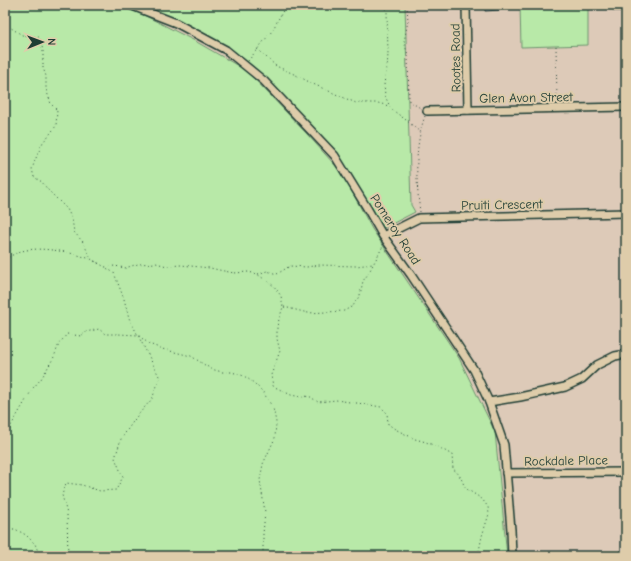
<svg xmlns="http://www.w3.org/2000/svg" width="631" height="561" font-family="'Comic Neue',sans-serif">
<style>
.green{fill:#b8e9a8;stroke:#6c936e}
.building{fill:#dbc2f1;stroke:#1f3d34}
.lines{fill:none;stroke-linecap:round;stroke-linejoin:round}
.minor-casing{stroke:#1f3d34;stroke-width:10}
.path{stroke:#1f3d34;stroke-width:1;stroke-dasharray:1 3;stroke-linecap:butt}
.minor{stroke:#deccaa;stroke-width:7}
.labels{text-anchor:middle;stroke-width:4;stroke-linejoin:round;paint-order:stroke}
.street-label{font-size:13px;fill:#1f3d34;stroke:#deccaa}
</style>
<rect width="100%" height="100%" fill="#ddcab8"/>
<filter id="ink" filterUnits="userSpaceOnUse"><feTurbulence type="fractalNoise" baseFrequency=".025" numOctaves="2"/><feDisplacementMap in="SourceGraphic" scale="8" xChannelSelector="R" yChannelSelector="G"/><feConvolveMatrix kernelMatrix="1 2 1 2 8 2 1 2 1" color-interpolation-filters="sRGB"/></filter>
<g filter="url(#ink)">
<g class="green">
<polygon points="5,5 119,5 134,10 195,41 247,71 307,134 342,173 372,229 459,358 495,432 507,556 5,556"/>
<polygon points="130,5 405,5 411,205 415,212 380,230 335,156 264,81 226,50"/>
<polygon points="520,5 588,5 588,45 521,47"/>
</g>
<g class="building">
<polygon points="485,5 499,5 499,10 485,11"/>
<rect x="614" y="5" width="12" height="6"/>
</g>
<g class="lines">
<defs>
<g id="minor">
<polyline points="130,5 176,23 226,50 264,81 335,156 367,208 383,236 411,275 474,370 489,402 504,445 511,530 512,556"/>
<polyline points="466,5 468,110"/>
<polyline points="427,111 626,107"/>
<polyline points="383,236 419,218 626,213"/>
<polyline points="489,402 520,397 565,387 582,379 597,365 615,356 626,354"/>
<polyline points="506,473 626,472"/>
</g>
</defs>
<use href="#minor" class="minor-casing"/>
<g class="path">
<polyline points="384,5 387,11 388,54 387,69 384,83 385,96 391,109 406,120 420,132"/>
<polyline points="407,5 408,21 404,42 408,55 409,101 422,109"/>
<path d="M5,24L22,35L39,37L43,50V68L46,76V89L51,104L57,110L56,126L50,134L43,142L36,158L32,169L34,177L42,182L48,190L67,209L72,219L74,232L83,242L91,259L105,267L115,266L125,268L138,264L156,263L167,266L181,265L210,268L219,270L234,273L248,272L257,274L274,286L281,296L283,307L277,326V339L280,351L271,375L273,386L291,395L301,397L309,396L318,402L336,400L370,405L381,407L387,413L388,424L395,429L415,439L426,442L440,448L452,455L453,469C460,474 462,480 465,488L482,499L488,507L489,514L482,536L478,556"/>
<polyline points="556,46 557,102"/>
<polyline points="257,49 276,66 296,75 313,84 356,103 378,103 389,106"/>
<polyline points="248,61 272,31 286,5"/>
<path d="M420,212C416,180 414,147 425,116"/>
<path d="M5,259C10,257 16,252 22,251C40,246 72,252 90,259"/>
<polyline points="94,261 100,264"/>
<polyline points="258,274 267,271 277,274 290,266 307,267 319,265 356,266 373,264"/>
<polyline points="284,307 308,313 344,311 353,306 360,295 363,281 368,274 383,246"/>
<polyline points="5,436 33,388 41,379 54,357 59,344 67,334 81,336 86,332 99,329 105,334 118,334 138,335 149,344 162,349 191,356 211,369 222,372 232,372 244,376 254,383 263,392 273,408 276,422 275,438 263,464 260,480 265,512 263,534 263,556"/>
<polyline points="5,529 15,529 26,535 35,544 40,556"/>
<polyline points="68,556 67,514 62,495 66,483 82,485 100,491 116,490 123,477 115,458 121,439 137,416 152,399 160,378 129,318 124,299 114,273 105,267"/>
</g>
<use href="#minor" class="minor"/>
</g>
</g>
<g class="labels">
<g class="street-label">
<text transform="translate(455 58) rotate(-91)" y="5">Rootes Road</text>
<text transform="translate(526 97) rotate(-1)" y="5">Glen Avon Street</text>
<text transform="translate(502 204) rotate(-1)" y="5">Pruiti Crescent</text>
<text transform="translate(396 229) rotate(57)" y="5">Pomeroy Road</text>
<text transform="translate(566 460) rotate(-1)" y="5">Rockdale Place</text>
</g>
</g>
<rect width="631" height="561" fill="none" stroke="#deccaa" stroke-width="20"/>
<rect x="10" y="10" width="611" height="541" fill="none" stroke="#1f3d34" stroke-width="1.5" filter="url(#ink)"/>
<g transform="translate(42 42) rotate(89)" stroke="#deccaa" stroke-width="3" paint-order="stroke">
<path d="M0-3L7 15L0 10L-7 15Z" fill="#1f3d34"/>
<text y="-6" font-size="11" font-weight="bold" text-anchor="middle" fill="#1f3d34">N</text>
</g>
</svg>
